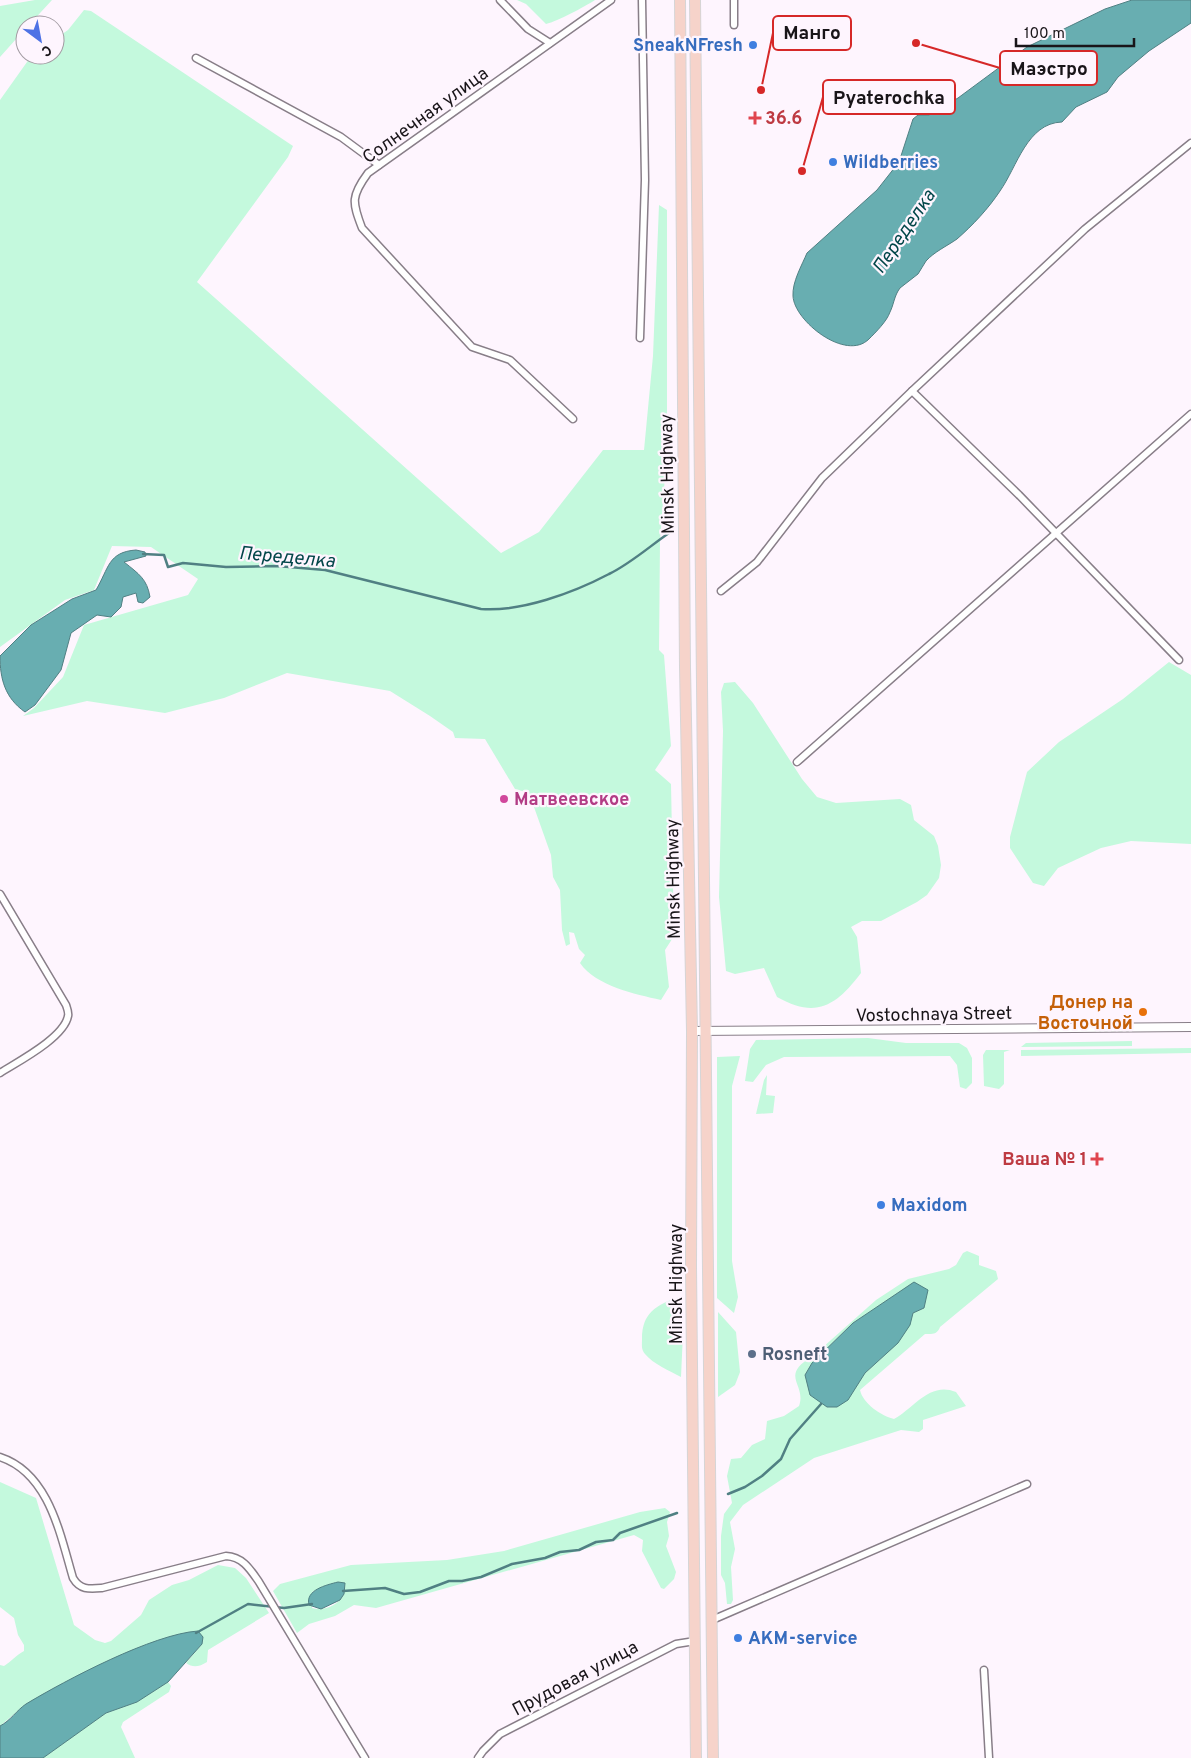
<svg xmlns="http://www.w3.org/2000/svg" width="1191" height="1758" font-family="Overpass,sans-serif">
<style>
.green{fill:#c4f9dd;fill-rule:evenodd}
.water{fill:#68aeb1;stroke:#508083}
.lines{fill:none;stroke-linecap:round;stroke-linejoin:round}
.stream{stroke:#508083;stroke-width:2.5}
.minor-casing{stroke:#887e88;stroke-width:9}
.tertiary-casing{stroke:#887e88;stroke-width:10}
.trunk-casing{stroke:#d6d5d6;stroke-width:12}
.minor{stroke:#fff;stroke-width:6}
.tertiary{stroke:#fff;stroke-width:8}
.trunk{stroke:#f6d3ca;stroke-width:10}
.shop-dot{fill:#3f7fe0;stroke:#fef5fe;stroke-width:2}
.health-dot{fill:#e0444e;stroke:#fef5fe;stroke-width:2}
.hotel-dot{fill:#d1479c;stroke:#fef5fe;stroke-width:2}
.food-dot{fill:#e8710a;stroke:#fef5fe;stroke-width:2}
.service-dot{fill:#5c6f8a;stroke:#fef5fe;stroke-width:2}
.labels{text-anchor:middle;stroke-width:4.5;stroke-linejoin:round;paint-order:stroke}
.shop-label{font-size:18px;font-weight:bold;fill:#366cbe;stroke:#fef5fe;text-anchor:start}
.street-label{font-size:18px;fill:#191519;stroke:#fef5fe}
.health-label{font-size:18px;font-weight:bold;fill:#be3a42;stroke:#fef5fe;text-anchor:start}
.hotel-label{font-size:18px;font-weight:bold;fill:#b23c85;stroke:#fef5fe;text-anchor:start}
.food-label{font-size:18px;font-weight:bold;fill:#c56008;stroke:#fef5fe;text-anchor:end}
.service-label{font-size:18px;font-weight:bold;fill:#4e5e75;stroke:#fef5fe;text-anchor:start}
.water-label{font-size:19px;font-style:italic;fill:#024649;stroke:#fef5fe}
.leader{fill:none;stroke:#d62828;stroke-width:2}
.callout-dot{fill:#d62828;stroke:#fef5fe;stroke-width:2}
.callout{fill:#fef5fe;stroke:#d62828;stroke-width:2}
.callout-label{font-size:19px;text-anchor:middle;font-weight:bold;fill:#191519}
</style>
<rect width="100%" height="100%" fill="#fef5fe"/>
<g class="green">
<polygon points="35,0 52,0 29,25 25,25 25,29 0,57 0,6"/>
<path d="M517,0H595C584,7 558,21 546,24L526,4Z"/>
<path d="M84,10L91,11L293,146L288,157L197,282L501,553L539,532L603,450H644L653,356L659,205L667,210V450L660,541L659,650L664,655L671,746L655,770L671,784L674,936L665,950L669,987L661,1000C635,994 596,986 580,963L585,955L579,949L574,933L569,932L570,944L566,946L562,930L560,890L553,877L551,855L529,793L515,789L485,739L455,738L453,732L430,716L390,691L287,673L224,698L165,713L87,701L23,716L34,708L63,677L84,625L188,595L198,579L151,547L112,546L94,590L65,600L0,647V100L32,55H55V39L68,30Z"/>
<polygon points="1169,662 1191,675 1191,844 1131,841 1101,848 1058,868 1044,886 1033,883 1010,848 1010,837 1027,772 1059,742 1123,699"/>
<path d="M735,682L753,703L802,779L817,797L836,803L900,799L911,805L914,820L934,836L938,846L941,865L939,878L927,895L917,902L881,921H862L851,927L857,937L861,973C836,1006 816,1019 777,997L764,968L735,974L726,971L719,897L723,731L721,692L724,683Z"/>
<polygon points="868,1038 906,1043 959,1043 967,1048 972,1058 972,1083 966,1089 960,1087 957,1065 950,1056 784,1057 766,1065 753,1082 745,1081 750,1049 756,1040"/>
<polygon points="1132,1041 1132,1046 1021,1047 1026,1043"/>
<polygon points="1191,1048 1191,1053 1021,1056 1021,1050"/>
<polygon points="986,1050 1010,1050 1004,1052 1004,1084 999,1089 984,1086 983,1055"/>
<polygon points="740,1056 732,1086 732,1261 738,1297 734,1313 717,1298 717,1057"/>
<polygon points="767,1075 766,1095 775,1096 773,1113 756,1114 764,1080"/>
<path d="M967,1251L979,1256V1265L996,1271L998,1279L940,1327C937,1335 932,1334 925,1334L860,1390C863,1404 882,1416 894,1419C914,1408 930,1381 956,1392L966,1406L923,1420V1429L919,1432L901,1430L814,1458L743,1505L730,1522L735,1549L731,1567L733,1600L731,1604H727L725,1583L721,1575V1536L724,1514L732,1503L727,1476L731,1459L741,1458L752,1445L765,1439L767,1421L784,1416L799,1406C807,1384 778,1376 813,1356L876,1300L908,1279L949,1269L956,1265L963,1253ZM925,1302L924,1308L913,1313C905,1339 885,1355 865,1373L805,1375L812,1363L853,1323Z"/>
<path d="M679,1297L682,1300L683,1333L681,1377C670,1371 653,1364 645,1354C641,1349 642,1345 642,1339C642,1313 656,1305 679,1297Z"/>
<polygon points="718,1312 736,1332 740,1372 735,1385 718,1397"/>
<path d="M0,1482L36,1498L74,1625L95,1640L105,1643L111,1641L141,1615L149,1600L172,1585L189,1580L218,1565L235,1568L246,1578L269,1613L208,1650L207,1662C199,1667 193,1668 186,1663L202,1644L92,1669L25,1705L0,1726V1665L4,1666C11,1662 16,1655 24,1651V1645L18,1635L14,1618L0,1607Z"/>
<path d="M665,1508L670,1512L667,1522L669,1536L666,1546L676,1572L674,1579L664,1589L661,1588L642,1551L643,1540L634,1535L376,1608L354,1605L335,1616L309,1624L297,1633L273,1591L280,1584L351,1565L447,1560L504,1551L640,1512ZM334,1583L344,1594C338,1606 324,1611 312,1608V1592Z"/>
<polygon points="168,1682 171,1686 169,1692 123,1722 121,1727 135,1758 43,1758 106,1713 137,1702"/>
</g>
<g class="water">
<path d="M1132,0H1191V23L1149,51L1118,77L1107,92L1076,107L1062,122C1027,123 1017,167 1000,191C988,209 973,225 957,239C947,246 934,252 926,261C923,265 921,270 918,274C912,279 906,283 900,288C894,296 894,304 890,312C887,321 876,332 869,339C846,362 794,321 793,296C792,282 802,265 807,253L877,190L899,162L913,119L918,115H929L958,98L1027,47L1105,9Z"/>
<path d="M136,550L145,552L146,556L124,562C139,574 147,579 150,597L143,603L138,602L136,593L123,597L121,607L111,617L97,615L71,633L61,670L35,705L25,712C5,698 0,679 0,656L31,625L72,599L96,590C109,568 108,552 136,550Z"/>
<polygon points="914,1282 928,1290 924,1308 913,1313 910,1325 898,1343 865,1373 848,1400 837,1407 827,1407 810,1395 805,1375 812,1363 853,1323"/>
<path d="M338,1582L345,1583L344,1594L340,1600L321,1609L309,1605C305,1590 326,1585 338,1582Z"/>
<path d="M198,1631L203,1637L202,1644L168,1682L137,1702L106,1713L43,1758H0V1726C10,1721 17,1710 26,1704C66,1680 153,1634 198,1631Z"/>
</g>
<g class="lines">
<g class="stream">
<path d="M143,554L164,555L168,567L183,563L226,567L277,566L325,570L481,609C521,612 573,593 609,574C630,564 650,546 669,533"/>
<polyline points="728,1494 745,1487 762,1476 781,1459 790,1439 821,1404"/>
<polyline points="343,1591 385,1588 404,1594 420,1592 449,1581 462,1581 481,1577 512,1564 545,1558 560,1552 579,1550 596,1542 613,1540 620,1533 677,1513"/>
<polyline points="196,1633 248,1604 284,1608 312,1604"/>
</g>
<defs>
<g id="minor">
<polyline points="500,0 528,29 550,43"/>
<polyline points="734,25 734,0"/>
<polyline points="196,58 341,137 379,165"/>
<polyline points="640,338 645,180 642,0"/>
<polyline points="912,391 1019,495 1179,660"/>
<path d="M573,419L510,360L472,347L362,228C352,202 351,196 368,173L611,0"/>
<polyline points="721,591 757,562 822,478 912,391 1085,229 1191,143"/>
<polyline points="797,762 1191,414"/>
<path d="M0,894L66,1005C67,1008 69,1013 68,1016C64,1038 17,1062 0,1073"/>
<path d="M0,1457C49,1473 60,1534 73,1578C80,1590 89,1589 102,1588L226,1556C243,1557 250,1569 259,1582L365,1758"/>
<polyline points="712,1620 1027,1484"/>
<polyline points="984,1670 989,1758"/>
<polyline points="478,1758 483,1751 500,1734 676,1644 695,1641"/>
</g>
<polyline id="tertiary" points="692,1031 1191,1027"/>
<g id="trunk">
<polyline points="680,0 685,667 692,1031 691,1266 696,1758"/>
<polyline points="695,0 713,1758"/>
</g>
</defs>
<use href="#minor" class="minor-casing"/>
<use href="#tertiary" class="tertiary-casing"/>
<use href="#trunk" class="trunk-casing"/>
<use href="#minor" class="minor"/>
<use href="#tertiary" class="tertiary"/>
<use href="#trunk" class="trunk"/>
</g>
<g class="shop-dot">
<circle cx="753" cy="45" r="5"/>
<circle cx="833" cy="162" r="5"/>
<circle cx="881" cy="1205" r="5"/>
<circle cx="738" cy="1638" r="5"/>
</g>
<g class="health-dot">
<path d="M752.5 110.5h5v5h5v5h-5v5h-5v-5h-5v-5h5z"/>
<path d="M1094.5 1151.5h5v5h5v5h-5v5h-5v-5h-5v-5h5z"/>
</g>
<circle class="hotel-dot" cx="504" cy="799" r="5"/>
<circle class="food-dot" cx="1143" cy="1012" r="5"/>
<circle class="service-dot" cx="752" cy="1354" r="5"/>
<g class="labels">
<g class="shop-label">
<text x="743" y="51" text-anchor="end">SneakNFresh</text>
<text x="843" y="168">Wildberries</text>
<text x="891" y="1211">Maxidom</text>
<text x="748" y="1644">AKM-service</text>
</g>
<g class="street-label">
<text transform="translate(425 115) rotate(-36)" y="6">Солнечная улица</text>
<text transform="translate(667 474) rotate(-91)" y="6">Minsk Highway</text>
<text transform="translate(673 879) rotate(-91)" y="6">Minsk Highway</text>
<text transform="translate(934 1014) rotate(-1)" y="6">Vostochnaya Street</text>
<text transform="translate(676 1284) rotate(-90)" y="6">Minsk Highway</text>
<text transform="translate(575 1678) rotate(-28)" y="6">Прудовая улица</text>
</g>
<g class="health-label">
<text x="765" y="124">36.6</text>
<text x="1087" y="1165" text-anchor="end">Ваша № 1</text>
</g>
<g class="hotel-label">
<text x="514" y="805">Матвеевское</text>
</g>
<g class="food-label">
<text x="1133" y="1008">Донер на<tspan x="1133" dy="21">Восточной</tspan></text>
</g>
<g class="service-label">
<text x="762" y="1360">Rosneft</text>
</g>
<g class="water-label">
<text transform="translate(903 231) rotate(-56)" y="7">Переделка</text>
<text transform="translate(287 556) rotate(5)" y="7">Переделка</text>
</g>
</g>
<path class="leader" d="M761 90L773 33M916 43L1000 68M802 171L823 97"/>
<g class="callout-dot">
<circle cx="761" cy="90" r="5"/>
<circle cx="916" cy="43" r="5"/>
<circle cx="802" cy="171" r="5"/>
</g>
<g class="callout">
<rect x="773" y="16" width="78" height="34" rx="5"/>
<rect x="1000" y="51" width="97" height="34" rx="5"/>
<rect x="823" y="80" width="132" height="34" rx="5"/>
</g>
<g class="callout-label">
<text x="812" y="39">Манго</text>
<text x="1049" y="75">Маэстро</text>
<text x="889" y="104">Pyaterochka</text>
</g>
<g transform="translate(40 40) rotate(148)"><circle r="24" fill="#fef5fe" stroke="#a29ba2"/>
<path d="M0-4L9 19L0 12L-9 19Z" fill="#4d72e5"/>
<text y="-8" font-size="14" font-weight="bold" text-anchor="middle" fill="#191519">С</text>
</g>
<path d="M1016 38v8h118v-8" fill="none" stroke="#191519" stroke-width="2.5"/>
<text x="1024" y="38" font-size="15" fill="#191519" stroke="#fef5fe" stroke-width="4" paint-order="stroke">100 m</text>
</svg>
